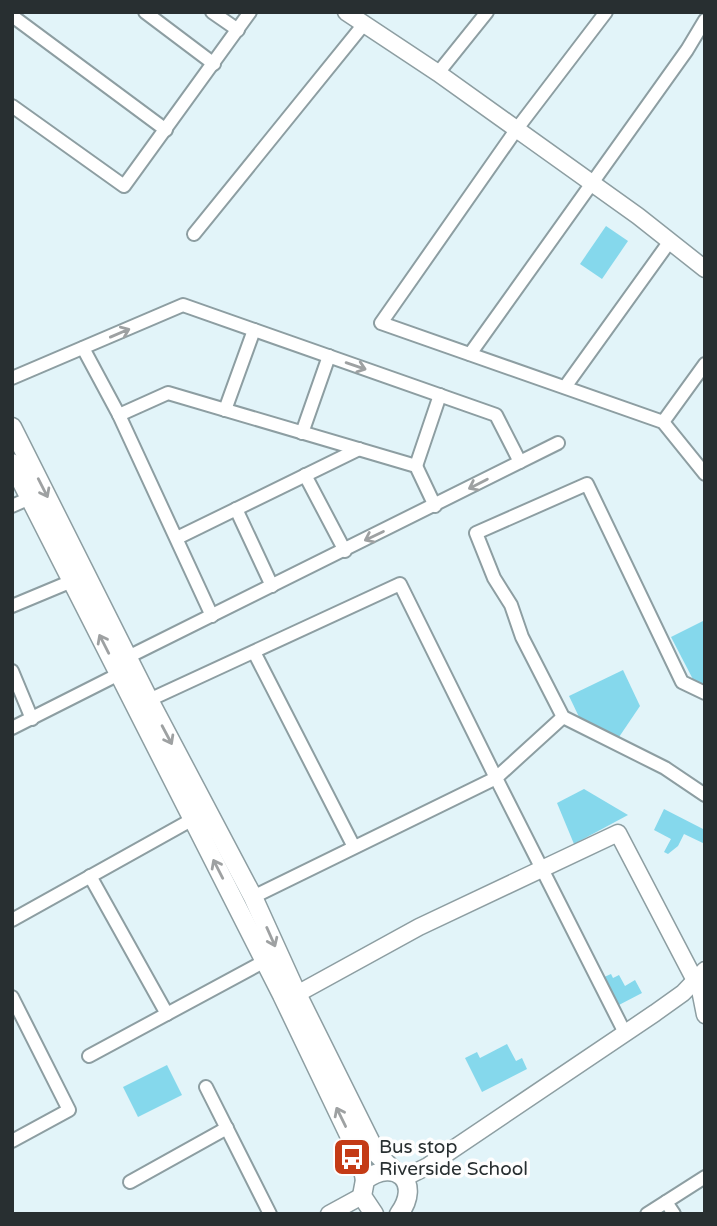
<svg xmlns="http://www.w3.org/2000/svg" width="717" height="1226" font-family="'Varela Round',sans-serif">
<style>
.green{fill:#85d8ec}
.lines{fill:none;stroke-linecap:round;stroke-linejoin:round}
.minor-casing{stroke:#8d9ea2;stroke-width:16}
.tertiary-casing{stroke:#8d9ea2;stroke-width:19}
.secondary-casing{stroke:#8d9ea2;stroke-width:21}
.minor{stroke:#fff;stroke-width:12}
.tertiary{stroke:#fff;stroke-width:16}
.secondary{stroke:#fff;stroke-width:18}
.oneway{stroke:#9ea1a2}
.labels{text-anchor:middle;stroke-width:7;stroke-linejoin:round;paint-order:stroke}
.poi-label{font-size:19px;fill:#282f31;stroke:#fefefe;text-anchor:start}
</style>
<rect width="100%" height="100%" fill="#e2f4f9"/>
<g class="green">
<polygon points="606,226 628,241 602,279 580,264"/>
<polygon points="705,620 705,685 698,689 671,637"/>
<polygon points="623,670 640,706 617,740 580,719 569,696"/>
<polygon points="584,789 628,815 574,844 557,803"/>
<polygon points="664,809 705,830 705,844 684,834 678,846 668,854 664,852 671,839 654,830"/>
<polygon points="611,974 613,978 619,975 625,986 635,980 642,993 617,1006 602,978"/>
<polygon points="507,1044 516,1061 522,1058 527,1069 482,1092 465,1058 477,1052 480,1058"/>
<polygon points="167,1065 182,1095 138,1117 123,1087"/>
</g>
<g class="lines">
<defs>
<g id="minor">
<polyline points="145,12 214,64"/>
<polyline points="212,12 238,30"/>
<polyline points="606,12 516,130 381,323 663,422 705,474"/>
<polyline points="15,18 166,130"/>
<polyline points="438,73 487,12"/>
<polyline points="12,106 124,186 250,12"/>
<polyline points="194,234 364,24"/>
<polyline points="83,348 119,415 212,616"/>
<polyline points="470,354 687,50 705,20"/>
<polyline points="12,378 183,305 496,415 520,462"/>
<polyline points="565,387 670,241"/>
<polyline points="225,410 254,330"/>
<polyline points="119,415 168,393 416,466 435,506"/>
<polyline points="663,422 705,364"/>
<polyline points="302,433 329,356"/>
<polyline points="416,466 440,395"/>
<polyline points="305,475 345,551"/>
<polyline points="12,506 30,498"/>
<polyline points="236,509 272,586"/>
<polyline points="177,538 359,449"/>
<polyline points="12,606 72,581"/>
<polyline points="254,652 354,847"/>
<polyline points="128,657 558,443"/>
<polyline points="12,671 32,719"/>
<polyline points="705,693 682,682 587,484 476,533 494,578 511,605 522,637 563,717 665,768 705,795"/>
<polyline points="149,700 400,584 496,778 253,897"/>
<polyline points="563,717 496,778 625,1033"/>
<polyline points="12,728 119,674"/>
<polyline points="90,876 167,1014"/>
<polyline points="12,920 193,819"/>
<polyline points="12,997 69,1110 12,1141"/>
<polyline points="89,1056 265,961"/>
<polyline points="206,1087 270,1214"/>
<polyline points="130,1182 227,1128"/>
<polyline points="666,1202 674,1214"/>
<polyline points="647,1214 705,1177"/>
</g>
<g id="tertiary">
<polyline points="346,12 438,73 638,216 705,269"/>
<polyline points="297,994 419,927 618,833 700,990 705,1015"/>
<polyline points="404,1178 428,1166 655,1013 683,993 705,970"/>
<polyline points="329,1214 362,1196"/>
</g>
<g id="secondary">
<polyline points="12,427 149,700 253,897 297,994 376,1153 393,1170"/>
<polyline points="12,463 282,995 361,1160 365,1180"/>
<path d="M374,1214L362,1196L365,1180C396,1157 422,1183 399,1214"/>
</g>
</defs>
<use href="#minor" class="minor-casing"/>
<use href="#tertiary" class="tertiary-casing"/>
<use href="#secondary" class="secondary-casing"/>
<use href="#minor" class="minor"/>
<use href="#tertiary" class="tertiary"/>
<use href="#secondary" class="secondary"/>
</g>
<defs><path id="oneway-shaft" d="M-6 0H5M1.5-3L5.5 0L1.5 3" fill="none" stroke-width="1.6" stroke-linecap="round" stroke-linejoin="round" transform="scale(1.75)"/></defs>
<g class="oneway">
<use href="#oneway-shaft" transform="translate(120 333) rotate(-23)"/>
<use href="#oneway-shaft" transform="translate(356 366) rotate(19)"/>
<use href="#oneway-shaft" transform="translate(478 484) rotate(153)"/>
<use href="#oneway-shaft" transform="translate(43 488) rotate(63)"/>
<use href="#oneway-shaft" transform="translate(374 536) rotate(154)"/>
<use href="#oneway-shaft" transform="translate(104 644) rotate(-117)"/>
<use href="#oneway-shaft" transform="translate(167 735) rotate(62)"/>
<use href="#oneway-shaft" transform="translate(218 869) rotate(-117)"/>
<use href="#oneway-shaft" transform="translate(271 937) rotate(66)"/>
<use href="#oneway-shaft" transform="translate(341 1117) rotate(-116)"/>
</g>
<defs>
<symbol id="bus-square" viewBox="-11 -11 22 22"><rect x="-9" y="-9" width="18" height="18" rx="4" fill="#c43b16" stroke="#fefefe"/><path d="M-5-6H5V4H4V6H2V4H-2V6H-4V4H-5ZM-3.5-4V0h7V-4ZM-3.5 1.2v1.5H-2V1.2ZM2 1.2v1.5H3.5V1.2Z" fill="#fff"/></symbol>
</defs>
<g fill-rule="evenodd">
<use href="#bus-square" x="330" y="1135" width="44" height="44"/>
</g>
<g class="labels">
<g class="poi-label">
<text x="379" y="1153">Bus stop<tspan x="379" dy="22">Riverside School</tspan></text>
</g>
</g>
<rect width="717" height="1226" fill="none" stroke="#282f31" stroke-width="28"/>
</svg>
